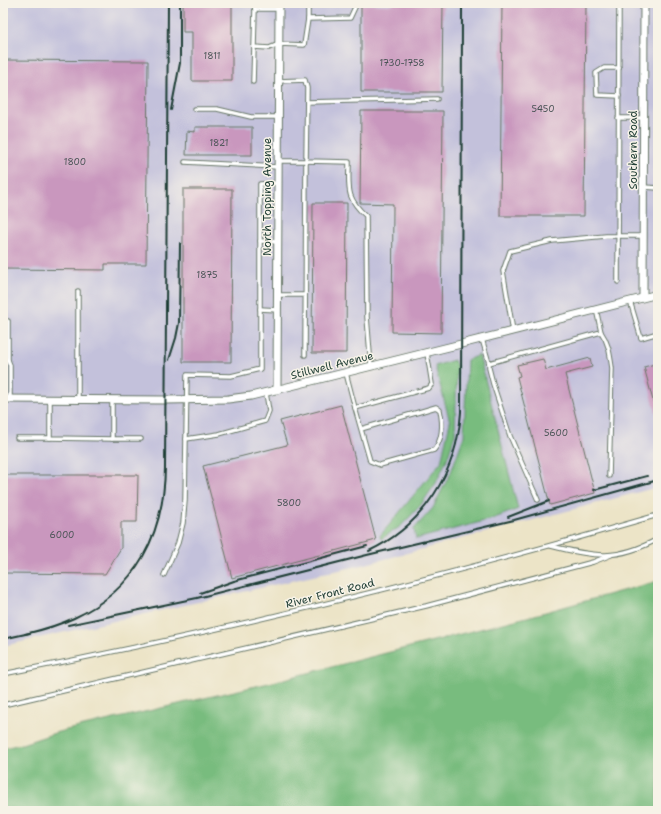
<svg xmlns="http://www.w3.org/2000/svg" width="661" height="814" font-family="'Shantell Sans',sans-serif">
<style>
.industrial{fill:#c3c1db}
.forest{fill:#78bc7e;stroke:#4c7c59}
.building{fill:#c997be}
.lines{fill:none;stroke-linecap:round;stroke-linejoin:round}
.service-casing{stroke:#677767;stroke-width:5.5}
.minor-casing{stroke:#677767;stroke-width:9}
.service{stroke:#fff;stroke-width:3.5}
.minor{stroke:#fff;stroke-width:7}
.rail{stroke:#1f3d34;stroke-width:2}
.labels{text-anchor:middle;stroke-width:3;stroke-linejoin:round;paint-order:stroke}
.number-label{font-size:9px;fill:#4a5456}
.street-label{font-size:11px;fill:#1f3d34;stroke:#f7f3e8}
</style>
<rect width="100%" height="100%" fill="#f7f3e8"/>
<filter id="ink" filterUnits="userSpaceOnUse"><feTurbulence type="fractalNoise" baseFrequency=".025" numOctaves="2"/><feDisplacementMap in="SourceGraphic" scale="8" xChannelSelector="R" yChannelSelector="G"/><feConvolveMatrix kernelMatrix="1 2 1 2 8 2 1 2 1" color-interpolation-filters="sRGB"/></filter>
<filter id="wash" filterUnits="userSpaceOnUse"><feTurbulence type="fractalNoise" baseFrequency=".012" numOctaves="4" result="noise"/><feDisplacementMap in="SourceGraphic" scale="16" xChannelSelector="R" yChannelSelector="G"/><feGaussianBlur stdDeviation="0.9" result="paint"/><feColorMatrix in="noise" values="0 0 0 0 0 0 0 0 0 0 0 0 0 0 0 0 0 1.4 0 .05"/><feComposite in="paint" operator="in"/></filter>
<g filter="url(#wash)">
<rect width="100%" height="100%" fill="#ece4c7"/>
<polygon class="industrial" points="3,3 658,3 658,487 362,565 3,646"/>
<g class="forest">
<polygon points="479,355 518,509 492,519 416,539 414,529 433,508 451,472 464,436 467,360"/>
<polygon points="454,360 457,367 455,434 447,459 436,483 420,506 401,526 381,539 380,536 441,462 450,422 435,366"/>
<polygon points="658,581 658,811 3,811 3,748 22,744 58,732 269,683 531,616"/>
</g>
<g id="blocks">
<g class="building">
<polygon points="183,3 232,3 232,81 192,81 192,32 183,32"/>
<polygon points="394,3 443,3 442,92 361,92 361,4 394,5"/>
<polygon points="502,3 586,3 584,216 500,216"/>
<polygon points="3,60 148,61 146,264 105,264 105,270 3,269"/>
<polygon points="361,111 443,111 441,333 392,332 393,204 360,203"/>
<polygon points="195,127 252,127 252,155 186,155 187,131 195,132"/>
<polygon points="183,189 232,189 231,362 183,362"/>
<polygon points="313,203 347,203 346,353 312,353"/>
<polygon points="590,358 592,367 565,374 595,493 550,505 517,377 520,376 517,365 543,359 546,370"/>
<polygon points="658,363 658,411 656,412 644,367"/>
<polygon points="341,405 376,540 232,578 203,466 287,445 280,421"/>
<polygon points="3,475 138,475 137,522 121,522 121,548 105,574 3,573"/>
</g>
</g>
</g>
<g filter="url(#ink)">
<use href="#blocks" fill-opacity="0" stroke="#677767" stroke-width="1"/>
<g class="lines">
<defs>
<g id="service">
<polyline points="253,3 255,9"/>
<polyline points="279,9 255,9 254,47 269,48 279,44 304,45 308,19 308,3"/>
<polyline points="308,19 350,18 357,3"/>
<path d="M279,81L305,80L307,88L306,161L349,162C349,188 345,197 366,216L367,317L371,366"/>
<polyline points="253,82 254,47"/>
<polyline points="619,96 597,95 596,73 604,68 619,68"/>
<polyline points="307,102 437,99"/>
<polyline points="194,109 217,109 251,117 279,117"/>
<polyline points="618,118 643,118"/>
<polyline points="278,161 306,161 305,355"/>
<polyline points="185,162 278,167"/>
<polyline points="644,187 658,188"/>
<polyline points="260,241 277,242"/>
<polyline points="618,282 619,3"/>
<polyline points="278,295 305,295"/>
<polyline points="630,301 641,338 658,333"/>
<polyline points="260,309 278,310"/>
<polyline points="3,321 8,321 8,360"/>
<polyline points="513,331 503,271 510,251 552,241 606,236 643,236"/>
<path d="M601,332C609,343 610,355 612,368L609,476"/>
<polyline points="482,339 489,363 601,332 596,309"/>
<polyline points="3,360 8,360 10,365 10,399"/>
<polyline points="489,363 489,368 493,384 510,436 538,500"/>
<polyline points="346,373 355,408 429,388 432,384 427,353"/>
<polyline points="50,400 50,438 112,439 112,400"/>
<polyline points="78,400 78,291"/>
<path d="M355,408L370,461L380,465L434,450C443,439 443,424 440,410L436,407L361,429"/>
<polyline points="17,438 50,438"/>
<polyline points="112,439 141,439"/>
<polyline points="186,439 219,434 265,421 269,411 266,393"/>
<path d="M551,546C594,557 617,561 658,539"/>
<polyline points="164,575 178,543 183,523 185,501 187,375 231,376 260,369 260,184 278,183"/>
<path d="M3,674C224,631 442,578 658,515"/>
<polyline points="3,705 426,606 593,562 611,555"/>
</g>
<g id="minor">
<polyline points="643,297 644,3"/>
<polyline points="277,390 279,3"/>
<polyline points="3,399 166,400 228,399 251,396 461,344 658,294"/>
</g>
</defs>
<use href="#service" class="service-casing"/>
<use href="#minor" class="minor-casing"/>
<use href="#service" class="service"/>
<use href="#minor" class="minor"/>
<g class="rail">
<polyline points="171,110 180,63 180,3"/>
<polyline points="169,360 176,338 179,323 180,243"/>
<polyline points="594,490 647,476"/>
<polyline points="508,517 549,501"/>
<path d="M369,551C424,525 457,472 461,412L462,3"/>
<polyline points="200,593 234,581 367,546"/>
<polyline points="68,625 197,598 367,555 514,520 658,480"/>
<path d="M25,634C42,630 59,625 74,618C137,589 164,534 165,468L168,3"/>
<polyline points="3,639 30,633"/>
</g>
</g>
</g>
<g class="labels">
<g class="number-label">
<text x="212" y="59">1811</text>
<text x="402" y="66">1730-1758</text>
<text x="543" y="112">5450</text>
<text x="219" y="146">1821</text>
<text x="75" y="165">1800</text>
<text x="207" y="278">1875</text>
<text x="556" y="436">5600</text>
<text x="289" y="506">5800</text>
<text x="62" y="538">6000</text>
</g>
<g class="street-label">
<text transform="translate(633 150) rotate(-90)" y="4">Southern Road</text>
<text transform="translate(267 197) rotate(-90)" y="4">North Topping Avenue</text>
<text transform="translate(332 365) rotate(-14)" y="4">Stillwell Avenue</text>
<text transform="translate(330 593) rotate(-14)" y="4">River Front Road</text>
</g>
</g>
<rect width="661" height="814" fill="none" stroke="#f7f3e8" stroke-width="16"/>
</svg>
